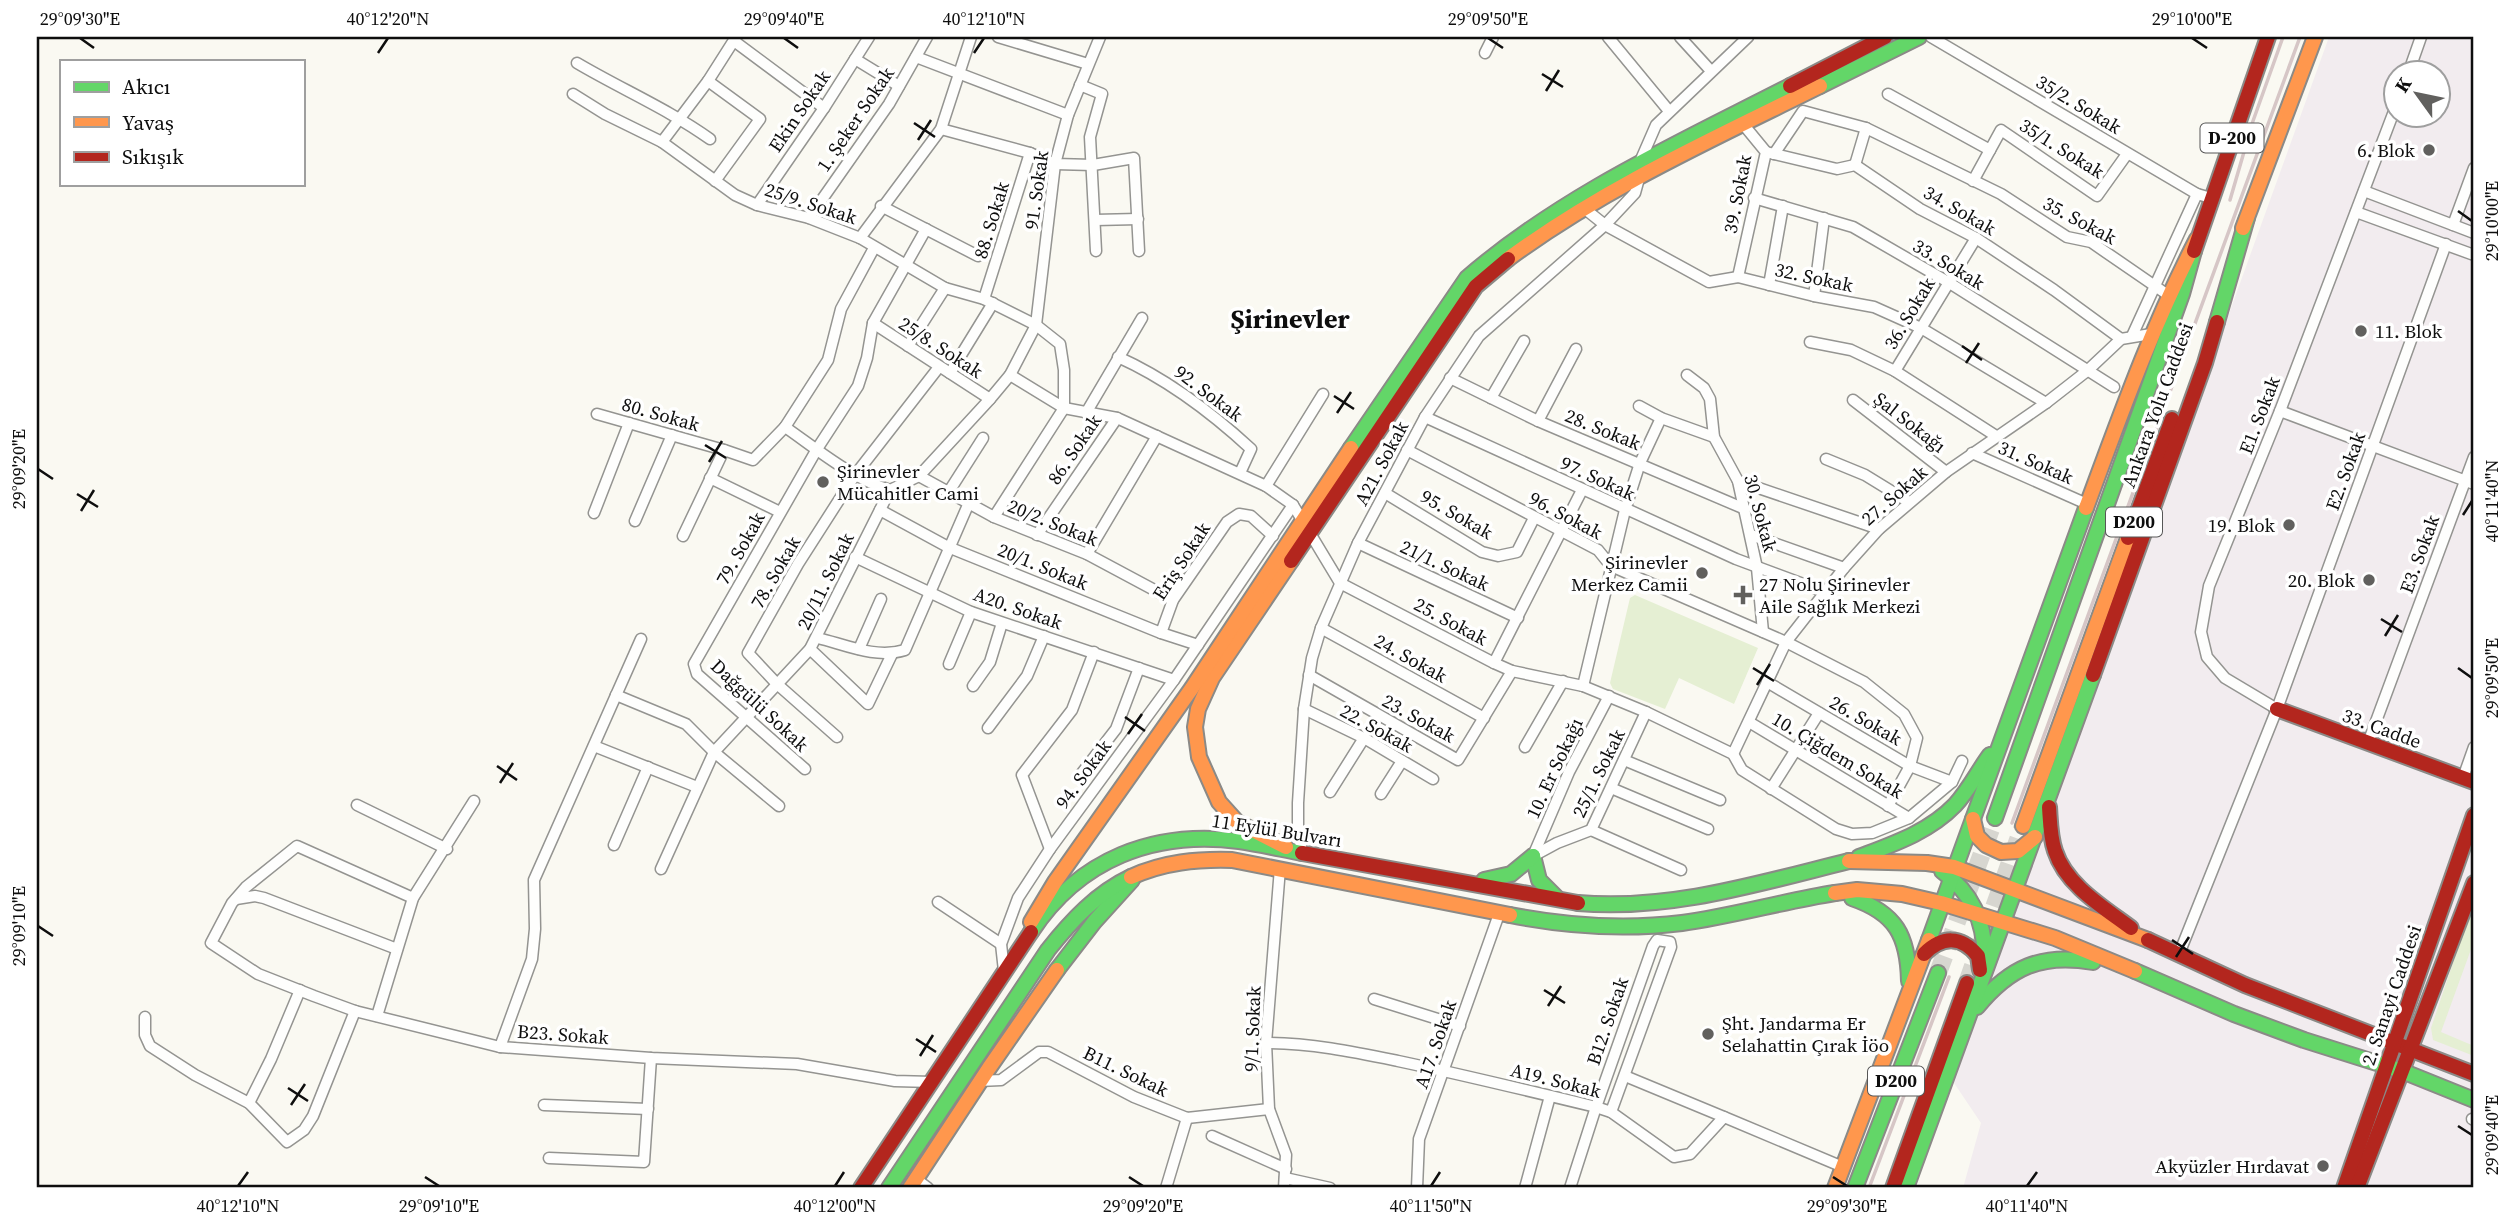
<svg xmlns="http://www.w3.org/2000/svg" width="2511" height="1225" font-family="'Source Serif 4',serif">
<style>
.industrial{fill:#f2ecef;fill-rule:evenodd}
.green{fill:#e5efd3}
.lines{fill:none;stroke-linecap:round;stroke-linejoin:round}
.highway-tunnel{stroke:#d7d6d0;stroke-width:18;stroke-dasharray:18 9;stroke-linecap:butt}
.street-casing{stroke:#949491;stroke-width:13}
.fast-casing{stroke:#8b8a87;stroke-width:18}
.slow-casing{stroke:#8b8a87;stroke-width:18}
.jam-casing{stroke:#8b8a87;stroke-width:18}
.street{stroke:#fefefd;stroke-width:10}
.fast{stroke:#63d668;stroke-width:14}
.slow{stroke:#ff974d;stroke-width:14}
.jam{stroke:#b3261e;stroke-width:14}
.rail{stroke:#d6c6c6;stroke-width:3.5}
.ticks{fill:none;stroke:#0e0e0e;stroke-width:2.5}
.poi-dot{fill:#61605e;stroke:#fff;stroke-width:2.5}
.labels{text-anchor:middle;stroke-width:7;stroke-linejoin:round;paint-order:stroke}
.shield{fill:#fff;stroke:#565656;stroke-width:2}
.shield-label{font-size:18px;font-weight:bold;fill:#0e0e0e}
.street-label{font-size:19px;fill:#0e0e0e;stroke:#fff}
.poi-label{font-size:19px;fill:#0e0e0e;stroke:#fff;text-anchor:end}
.district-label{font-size:26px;font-weight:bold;fill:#0e0e0e;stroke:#fff}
.neatline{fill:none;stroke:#0e0e0e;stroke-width:2.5}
.ticks-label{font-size:18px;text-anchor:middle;fill:#0e0e0e}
</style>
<rect width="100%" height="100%" fill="#faf9f2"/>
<path class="industrial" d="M2329,37H2474V1188H1963L1981,1123L1952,1080ZM2396,74H2438V116H2396Z"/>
<g class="green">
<polygon points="1635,595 1758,648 1734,704 1679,678 1665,709 1613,689 1610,683 1630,598"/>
<polygon points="2474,901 2474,941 2441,1032 2474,1046 2474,1056 2433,1040 2431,1028"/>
</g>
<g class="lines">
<g class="highway-tunnel">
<polyline points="1938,973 1995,818"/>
<polyline points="1967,983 2023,826"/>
</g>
<defs>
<g id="street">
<polyline points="998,37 1088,64"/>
<polyline points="1608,37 1669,111"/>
<polyline points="1680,37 1711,71"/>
<polyline points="1931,37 2197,194 2211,198"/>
<polyline points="734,41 824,108"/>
<polyline points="1485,53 1493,37"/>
<polyline points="916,57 1068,115"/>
<polyline points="855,59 899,86"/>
<path d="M577,63C621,89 668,109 710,139"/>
<polyline points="2408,74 2421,37"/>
<polyline points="708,81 760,119 715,181"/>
<polyline points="1080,85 1102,94 1090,137 1096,251"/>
<polyline points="573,94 605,114 662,142 735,195 757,205 809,218 860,238 945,288 984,299 1036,325 1060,344 1064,370 1064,408"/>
<polyline points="1888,94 1990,150"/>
<polyline points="941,129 1030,153 1055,164 1093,165 1134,158 1139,251"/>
<polyline points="662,142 708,81 736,37"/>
<polyline points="1766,152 1837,169 1855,165 1920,209 1976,238 2054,290 2121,339"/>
<polyline points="1774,154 1803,111 1866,128"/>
<polyline points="1855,165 1866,128 2001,194 2067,237 2091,242 2168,295"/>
<polyline points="1973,181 2001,130 2097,196 2127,154"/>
<polyline points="2364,191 2474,233"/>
<polyline points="1754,198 1853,227 1948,282 2114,387"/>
<polyline points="757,205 824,108 869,37"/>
<polyline points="1580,205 1605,225 1709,282 1738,277 1814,296 1874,307 1921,328 2046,403"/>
<polyline points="881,206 978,256"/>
<polyline points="2356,212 2474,255"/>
<polyline points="809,218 889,104 927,37"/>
<polyline points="1095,220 1138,219"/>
<polyline points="2453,225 2474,168"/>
<polyline points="860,238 941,129 971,37"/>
<polyline points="1738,277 1766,152 1743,124"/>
<polyline points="1769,285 1783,206"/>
<polyline points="1814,296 1824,218"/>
<polyline points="984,299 1030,153"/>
<polyline points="873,323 990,399"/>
<polyline points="2132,336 2197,194"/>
<polyline points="1810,342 1851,350 1895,371 1996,436"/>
<polyline points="908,346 945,288"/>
<path d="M1118,357C1167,379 1211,412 1251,449L1240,473"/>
<polyline points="1895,371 1976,238"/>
<polyline points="950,373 993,303"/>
<polyline points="1010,375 1064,408 1117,418 1266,486 1293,505 1340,583 1494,663 1512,671 1583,686 1646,712 1733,754 1742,770 1836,829 1852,834 1872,833 1909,818 1952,782 1962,761"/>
<polyline points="1687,375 1704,388 1710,399 1714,437 1738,481 1757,568 1763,632"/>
<polyline points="1450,378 1538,421 1745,509"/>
<polyline points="1491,398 1524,341"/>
<polyline points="1853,400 1946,472"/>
<polyline points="1639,406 1661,418 1714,437"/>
<polyline points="2280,411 2474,484"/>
<polyline points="1086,413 1142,318"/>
<path d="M597,414L724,450L753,460L785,427C818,450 851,478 890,490"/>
<polyline points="1425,417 1736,559 1825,592"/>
<polyline points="1538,421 1576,349"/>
<polyline points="785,427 828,360 841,309 874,248"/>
<polyline points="1407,450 1598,550 1611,566 1786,642 1864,682 1904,714 1917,738 1910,766 1888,806"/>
<polyline points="1972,453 2087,504"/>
<polyline points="1826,459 1865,475 1909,502"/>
<polyline points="919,476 994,517 1087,554 1173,600"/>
<polyline points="710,478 780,512"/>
<polyline points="1738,481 1879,529"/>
<polyline points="1266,486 1323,394"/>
<polyline points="890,490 919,476 990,399 1010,375 1036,325 1055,164 1068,115 1100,37"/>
<polyline points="948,493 983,438"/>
<polyline points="1385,493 1482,552 1498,556 1517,552 1534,518"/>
<polyline points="880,510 948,547 1161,633 1198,645"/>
<polyline points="594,513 629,423"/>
<polyline points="994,517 1064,408"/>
<polyline points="635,521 672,435"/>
<polyline points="1037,535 1117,418"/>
<polyline points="1751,535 1844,568"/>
<polyline points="683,536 724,450"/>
<polyline points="1358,543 1518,618"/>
<polyline points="1087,554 1157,436"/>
<polyline points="855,557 971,612 1174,680"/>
<polyline points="1321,628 1484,718"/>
<polyline points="1161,633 1173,600 1227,522 1239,514 1251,516 1273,536"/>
<path d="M818,638C846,645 876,659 905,650L968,505"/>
<polyline points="810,649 868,704 892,654"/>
<polyline points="859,649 881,599"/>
<polyline points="1494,663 1582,490"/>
<polyline points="949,664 971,612"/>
<polyline points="1309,675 1458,760 1512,671"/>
<polyline points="1767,682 1910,766 1952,782"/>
<polyline points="973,686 990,662 1002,623"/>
<polyline points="1583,686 1625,510 1640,463 1661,418"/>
<polyline points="616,695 686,724 714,752 779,806"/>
<polyline points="1304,709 1364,738 1433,779"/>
<polyline points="2277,709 2225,678 2207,657 2201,632 2209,586 2280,411 2396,106"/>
<polyline points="1749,722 1909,818"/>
<polyline points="988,728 1027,676 1044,636"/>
<polyline points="837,737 777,684 748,653 798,564 855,475 939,367"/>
<polyline points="2368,743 2474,457"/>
<polyline points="594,746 697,787"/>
<polyline points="1525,747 1563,681"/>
<polyline points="1733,754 1786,642 1844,568 1879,529 1946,472 2046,403 2087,371 2121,339 2151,334"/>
<polyline points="1624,760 1720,800"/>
<polyline points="805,769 697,674 694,664 817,449 858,386 867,358 873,323 926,229"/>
<polyline points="1082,773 1116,729 1139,668"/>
<polyline points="2463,778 2474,747"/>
<polyline points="1611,788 1708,829"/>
<polyline points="1771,789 1819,713"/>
<polyline points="1330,792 1364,738"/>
<polyline points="1381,794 1402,761"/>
<polyline points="357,805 447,849"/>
<polyline points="1591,830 1681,870"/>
<polyline points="614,845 648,767"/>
<polyline points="1050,849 1022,775 1072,710 1094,652"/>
<polyline points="1302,852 1298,830 1298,803 1304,709 1312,658 1321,628 1358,543 1425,417 1479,336 1605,225 1635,193 1640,175 1639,164 1656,125 1748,37"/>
<polyline points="1533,856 1557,843 1591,830 1646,712"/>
<polyline points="1533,856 1569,772 1609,696"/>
<polyline points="1280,868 1266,1043 1269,1109 1286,1155 1284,1188"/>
<polyline points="661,869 714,752 810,649 890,490"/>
<polyline points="413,898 297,846 246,887 232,903 211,943 258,974 314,996 355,1011 500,1047 651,1058 797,1064 895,1081 932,1082"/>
<polyline points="236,899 255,896 264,898 397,949"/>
<polyline points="938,902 1001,944"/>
<polyline points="2179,954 2277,709 2446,244"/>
<polyline points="1004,971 1001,944 1018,898 1050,849 1174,680 1293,505"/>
<polyline points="1374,999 1460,1026"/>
<polyline points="377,1016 413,898 474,801"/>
<polyline points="145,1017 145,1035 150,1046 195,1075 249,1103 287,1142 304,1130 313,1116 355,1011"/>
<path d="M1266,1043C1311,1043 1354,1052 1398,1061C1464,1075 1530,1091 1596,1107L1611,1112L1674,1157L1690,1154L1724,1117L1843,1167"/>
<polyline points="500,1047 532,959 535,929 534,880 641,639"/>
<polyline points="1625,1076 1724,1117"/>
<polyline points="979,1081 1001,1080 1039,1052 1048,1052 1134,1097 1187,1118 1269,1109"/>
<polyline points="249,1103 271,1059 300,990"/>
<polyline points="544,1105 648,1109"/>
<polyline points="2472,1119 2474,1120"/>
<polyline points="1212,1136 1286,1169"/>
<polyline points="549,1158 644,1162 651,1058"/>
<polyline points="1285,1178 1330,1188"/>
<polyline points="916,1179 928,1188"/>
<polyline points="1166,1188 1187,1118"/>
<polyline points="1417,1188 1419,1139 1499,914"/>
<polyline points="1525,1188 1550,1096"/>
<polyline points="1570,1188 1596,1107 1653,946 1657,940 1670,942 1671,947 1611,1112"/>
</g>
<g id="fast">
<polyline points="1820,86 1919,37"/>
<polyline points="2217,322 2247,218"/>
<path d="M1351,448L1467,278C1563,195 1679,143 1790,86"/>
<polyline points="1995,818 2182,294 2194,251"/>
<polyline points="1533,856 1539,880 1556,897"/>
<path d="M1859,857C1893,844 1929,832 1955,805C1969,790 1978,771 1990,755"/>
<path d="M1942,871C1972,893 1984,920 1985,957"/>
<polyline points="1484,880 1511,874 1533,856"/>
<path d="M1852,898C1896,913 1908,936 1909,981"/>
<path d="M1578,903C1670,911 1760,883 1849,861"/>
<path d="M1510,915C1566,926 1625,930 1682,923C1733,916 1784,901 1835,893"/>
<path d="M1031,932C1079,859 1154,830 1239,841C1260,844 1281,849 1302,853"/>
<polyline points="1929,940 2086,508"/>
<polyline points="1057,970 1094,922 1132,880"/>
<polyline points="2135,971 2234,1014 2304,1040 2402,1071 2474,1100"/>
<path d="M1977,1007C2010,967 2041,953 2093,962"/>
<path d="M889,1188L1048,950C1071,921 1097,893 1131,877"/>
<polyline points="1855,1188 1938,973"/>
<polyline points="1906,1188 2093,675"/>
</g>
<g id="slow">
<polyline points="2243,228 2315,37"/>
<path d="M1508,259C1604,188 1713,139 1820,86"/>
<path d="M2086,508C2120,416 2152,326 2197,239"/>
<polyline points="1973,819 1977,836 1986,845 2001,852 2018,851 2035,837"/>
<polyline points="2023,826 2128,538"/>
<polyline points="1286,847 1237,822 1219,802 1199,757 1195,727 1198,709 1212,678 1291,561"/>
<polyline points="1849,861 1927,863 1954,867 2148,940"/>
<path d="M1131,877C1164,862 1197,859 1232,860L1510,915"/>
<polyline points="1835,893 1857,890 1902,894 1941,903 2055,938 2135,971"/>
<polyline points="1031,922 1055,882 1192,688 1351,448"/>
<polyline points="910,1188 989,1068 1057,970"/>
<polyline points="1835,1188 1929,940"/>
</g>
<g id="jam">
<polyline points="1790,86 1885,37"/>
<polyline points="2194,251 2268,37"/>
<polyline points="2128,538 2172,419"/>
<polyline points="1291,561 1476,286 1508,259"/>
<polyline points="2093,675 2205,363 2217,322"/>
<polyline points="2277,709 2474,782"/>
<path d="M2049,807C2050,821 2050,837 2055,851C2066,885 2103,907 2131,928"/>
<polyline points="1302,853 1578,903"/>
<polyline points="2148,940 2245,985 2474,1074"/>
<path d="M1924,954C1942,936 1961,935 1978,956L1980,970"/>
<polyline points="861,1188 1031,932"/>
<polyline points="1893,1188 1967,983"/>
<polyline points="2344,1188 2474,815"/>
<polyline points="2357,1188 2474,883"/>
</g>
</defs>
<use href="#street" class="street-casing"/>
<use href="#fast" class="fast-casing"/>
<use href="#slow" class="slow-casing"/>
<use href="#jam" class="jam-casing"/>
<use href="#street" class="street"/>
<use href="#fast" class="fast"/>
<use href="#slow" class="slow"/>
<use href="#jam" class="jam"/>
<g class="rail">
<polyline points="2230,200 2253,121 2283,37"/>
<polyline points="2012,823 2300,37"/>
<polyline points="1869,1188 1949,977"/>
</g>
</g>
<path class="ticks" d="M80,38L94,48M784,38L798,48M1488,38L1503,48M2192,38L2207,48M378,53L388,38M974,53L984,38M1542,74L1563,87M1546,91L1559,70M914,123L935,137M918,140L931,120M2458,211L2472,221M1962,346L1982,360M1966,363L1979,343M1334,396L1354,409M1337,413L1351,392M705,445L726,458M709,462L722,441M38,469L53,479M77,494L98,507M81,511L94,490M2463,515L2472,501M2381,619L2402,632M2385,636L2398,615M1753,668L1774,681M2458,668L2472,678M1757,685L1770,664M1125,717L1145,731M1128,734L1142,714M497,766L517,780M500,783L513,763M38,926L53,936M2172,940L2193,954M2176,957L2189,937M1544,990L1565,1003M1548,1006L1561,986M916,1039L936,1052M920,1056L933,1035M288,1088L308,1101M291,1105L305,1084M2458,1126L2472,1135M425,1177L439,1186M1129,1177L1143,1186M1833,1177L1847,1186M238,1186L248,1172M835,1186L844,1172M1431,1186L1440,1172M2027,1186L2037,1172"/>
<g class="poi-dot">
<circle cx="2429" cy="150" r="7"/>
<circle cx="2361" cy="331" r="7"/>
<circle cx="823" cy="482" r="7"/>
<circle cx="2289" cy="525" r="7"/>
<circle cx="1702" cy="573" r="7"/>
<circle cx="2369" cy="580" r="7"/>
<path d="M1739.5 584.5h7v7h7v7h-7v7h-7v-7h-7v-7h7z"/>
<circle cx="1708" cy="1034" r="7"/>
<circle cx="2323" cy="1166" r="7"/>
</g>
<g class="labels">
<g class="shield">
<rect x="2200.5" y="123.5" width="63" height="29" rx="5"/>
<rect x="2106" y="507.5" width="56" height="29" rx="5"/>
<rect x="1868" y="1066.5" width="56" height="29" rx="5"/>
</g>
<g class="shield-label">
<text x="2232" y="144">D-200</text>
<text x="2134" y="528">D200</text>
<text x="1896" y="1087">D200</text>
</g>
<g class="street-label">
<text transform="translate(2079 104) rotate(31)" y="7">35/2. Sokak</text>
<text transform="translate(799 111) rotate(-56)" y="7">Ekin Sokak</text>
<text transform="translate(855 119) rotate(-56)" y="7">1. Şeker Sokak</text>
<text transform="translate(2062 148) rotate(32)" y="7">35/1. Sokak</text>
<text transform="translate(1036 190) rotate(-82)" y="7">91. Sokak</text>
<text transform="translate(1737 194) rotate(-79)" y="7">39. Sokak</text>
<text transform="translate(811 203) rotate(18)" y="7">25/9. Sokak</text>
<text transform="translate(1960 210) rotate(30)" y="7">34. Sokak</text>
<text transform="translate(991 220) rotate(-73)" y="7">88. Sokak</text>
<text transform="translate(2080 220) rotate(28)" y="7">35. Sokak</text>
<text transform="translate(1949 264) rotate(31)" y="7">33. Sokak</text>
<text transform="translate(1814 277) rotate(12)" y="7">32. Sokak</text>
<text transform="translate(1909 313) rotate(-59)" y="7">36. Sokak</text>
<text transform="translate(941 347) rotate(33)" y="7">25/8. Sokak</text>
<text transform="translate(1209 393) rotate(37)" y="7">92. Sokak</text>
<text transform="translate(2157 405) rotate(-70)" y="7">Ankara Yolu Caddesi</text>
<text transform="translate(661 414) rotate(16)" y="7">80. Sokak</text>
<text transform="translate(2259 415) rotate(-69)" y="7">E1. Sokak</text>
<text transform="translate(1910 422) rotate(38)" y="7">Şal Sokağı</text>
<text transform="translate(1603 429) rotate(22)" y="7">28. Sokak</text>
<text transform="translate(1074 449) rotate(-56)" y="7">86. Sokak</text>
<text transform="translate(2036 462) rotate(24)" y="7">31. Sokak</text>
<text transform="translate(1381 463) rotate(-62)" y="7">A21. Sokak</text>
<text transform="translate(2345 471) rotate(-70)" y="7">E2. Sokak</text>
<text transform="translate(1598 478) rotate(25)" y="7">97. Sokak</text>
<text transform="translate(1894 495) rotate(-41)" y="7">27. Sokak</text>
<text transform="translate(1761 513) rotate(75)" y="7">30. Sokak</text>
<text transform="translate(1457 514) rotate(30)" y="7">95. Sokak</text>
<text transform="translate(1566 515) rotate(28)" y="7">96. Sokak</text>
<text transform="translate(1053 522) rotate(22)" y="7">20/2. Sokak</text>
<text transform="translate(740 548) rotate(-61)" y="7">79. Sokak</text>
<text transform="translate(2419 554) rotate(-70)" y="7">E3. Sokak</text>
<text transform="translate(1181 561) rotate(-57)" y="7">Eriş Sokak</text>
<text transform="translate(1445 565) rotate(25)" y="7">21/1. Sokak</text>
<text transform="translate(1043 566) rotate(22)" y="7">20/1. Sokak</text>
<text transform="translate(775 572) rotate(-60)" y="7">78. Sokak</text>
<text transform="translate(825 581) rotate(-64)" y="7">20/11. Sokak</text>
<text transform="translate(1018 608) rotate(19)" y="7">A20. Sokak</text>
<text transform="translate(1451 621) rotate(28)" y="7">25. Sokak</text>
<text transform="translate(1411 658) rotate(29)" y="7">24. Sokak</text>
<text transform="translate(760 705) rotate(43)" y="7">Dağgülü Sokak</text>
<text transform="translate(1419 718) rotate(29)" y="7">23. Sokak</text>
<text transform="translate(1866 720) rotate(30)" y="7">26. Sokak</text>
<text transform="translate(1377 728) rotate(29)" y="7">22. Sokak</text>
<text transform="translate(2382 728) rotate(20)" y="7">33. Cadde</text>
<text transform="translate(1838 755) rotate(31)" y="7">10. Çiğdem Sokak</text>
<text transform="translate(1554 768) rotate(-65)" y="7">10. Er Sokağı</text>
<text transform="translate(1598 773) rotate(-64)" y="7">25/1. Sokak</text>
<text transform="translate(1083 774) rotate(-54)" y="7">94. Sokak</text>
<text transform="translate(1277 830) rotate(9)" y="7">11 Eylül Bulvarı</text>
<text transform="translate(2391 995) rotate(-71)" y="7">2. Sanayi Caddesi</text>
<text transform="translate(1607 1021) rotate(-71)" y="7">B12. Sokak</text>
<text transform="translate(1252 1029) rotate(-88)" y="7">9/1. Sokak</text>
<text transform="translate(563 1034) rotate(4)" y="7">B23. Sokak</text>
<text transform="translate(1435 1044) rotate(-71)" y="7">A17. Sokak</text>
<text transform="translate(1126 1071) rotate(26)" y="7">B11. Sokak</text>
<text transform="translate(1556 1080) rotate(14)" y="7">A19. Sokak</text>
</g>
<g class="poi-label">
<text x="2415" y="157">6. Blok</text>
<text x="2375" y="338" text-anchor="start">11. Blok</text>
<text x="837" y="478" text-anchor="start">Şirinevler<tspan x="837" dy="22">Mücahitler Cami</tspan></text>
<text x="2275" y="532">19. Blok</text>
<text x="1688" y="569">Şirinevler<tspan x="1688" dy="22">Merkez Camii</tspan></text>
<text x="2355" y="587">20. Blok</text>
<text x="1759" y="591" text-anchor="start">27 Nolu Şirinevler<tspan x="1759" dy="22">Aile Sağlık Merkezi</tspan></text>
<text x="1722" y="1030" text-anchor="start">Şht. Jandarma Er<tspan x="1722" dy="22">Selahattin Çırak İöo</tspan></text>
<text x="2309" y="1173">Akyüzler Hırdavat</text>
</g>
<g class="district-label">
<text x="1290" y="328">Şirinevler</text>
</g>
</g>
<rect width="2511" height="1225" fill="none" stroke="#ffffff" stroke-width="77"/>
<rect x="60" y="60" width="245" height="126" fill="#ffffff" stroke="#9f9f9f" stroke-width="2"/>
<rect x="74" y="82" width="35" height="10" fill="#63d668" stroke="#9f9f9f" stroke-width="2"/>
<text x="122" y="94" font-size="21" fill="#0e0e0e">Akıcı</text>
<rect x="74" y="117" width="35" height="10" fill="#ff974d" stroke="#9f9f9f" stroke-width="2"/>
<text x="122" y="130" font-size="21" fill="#0e0e0e">Yavaş</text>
<rect x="74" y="152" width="35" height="10" fill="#b3261e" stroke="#9f9f9f" stroke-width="2"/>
<text x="122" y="164" font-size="21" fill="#0e0e0e">Sıkışık</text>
<g transform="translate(2417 94) rotate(303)"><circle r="33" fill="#ffffff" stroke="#9f9f9f" stroke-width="2"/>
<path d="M0-5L12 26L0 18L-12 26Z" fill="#61605e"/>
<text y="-10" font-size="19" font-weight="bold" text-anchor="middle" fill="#0e0e0e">K</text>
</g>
<rect x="38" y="38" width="2434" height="1148" class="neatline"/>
<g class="ticks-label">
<text x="80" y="25">29°09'30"E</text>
<text x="388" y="25">40°12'20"N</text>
<text x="784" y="25">29°09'40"E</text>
<text x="984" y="25">40°12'10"N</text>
<text x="1488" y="25">29°09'50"E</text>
<text x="2192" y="25">29°10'00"E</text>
<text transform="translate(2492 221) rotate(-90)" y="6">29°10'00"E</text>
<text transform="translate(19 469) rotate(-90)" y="6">29°09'20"E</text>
<text transform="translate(2492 501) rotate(-90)" y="6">40°11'40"N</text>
<text transform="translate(2492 678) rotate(-90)" y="6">29°09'50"E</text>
<text transform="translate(19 926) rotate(-90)" y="6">29°09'10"E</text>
<text transform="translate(2492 1135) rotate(-90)" y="6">29°09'40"E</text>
<text x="238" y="1212">40°12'10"N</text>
<text x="439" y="1212">29°09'10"E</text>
<text x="835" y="1212">40°12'00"N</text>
<text x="1143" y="1212">29°09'20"E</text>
<text x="1431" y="1212">40°11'50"N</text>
<text x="1847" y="1212">29°09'30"E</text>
<text x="2027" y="1212">40°11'40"N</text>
</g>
</svg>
